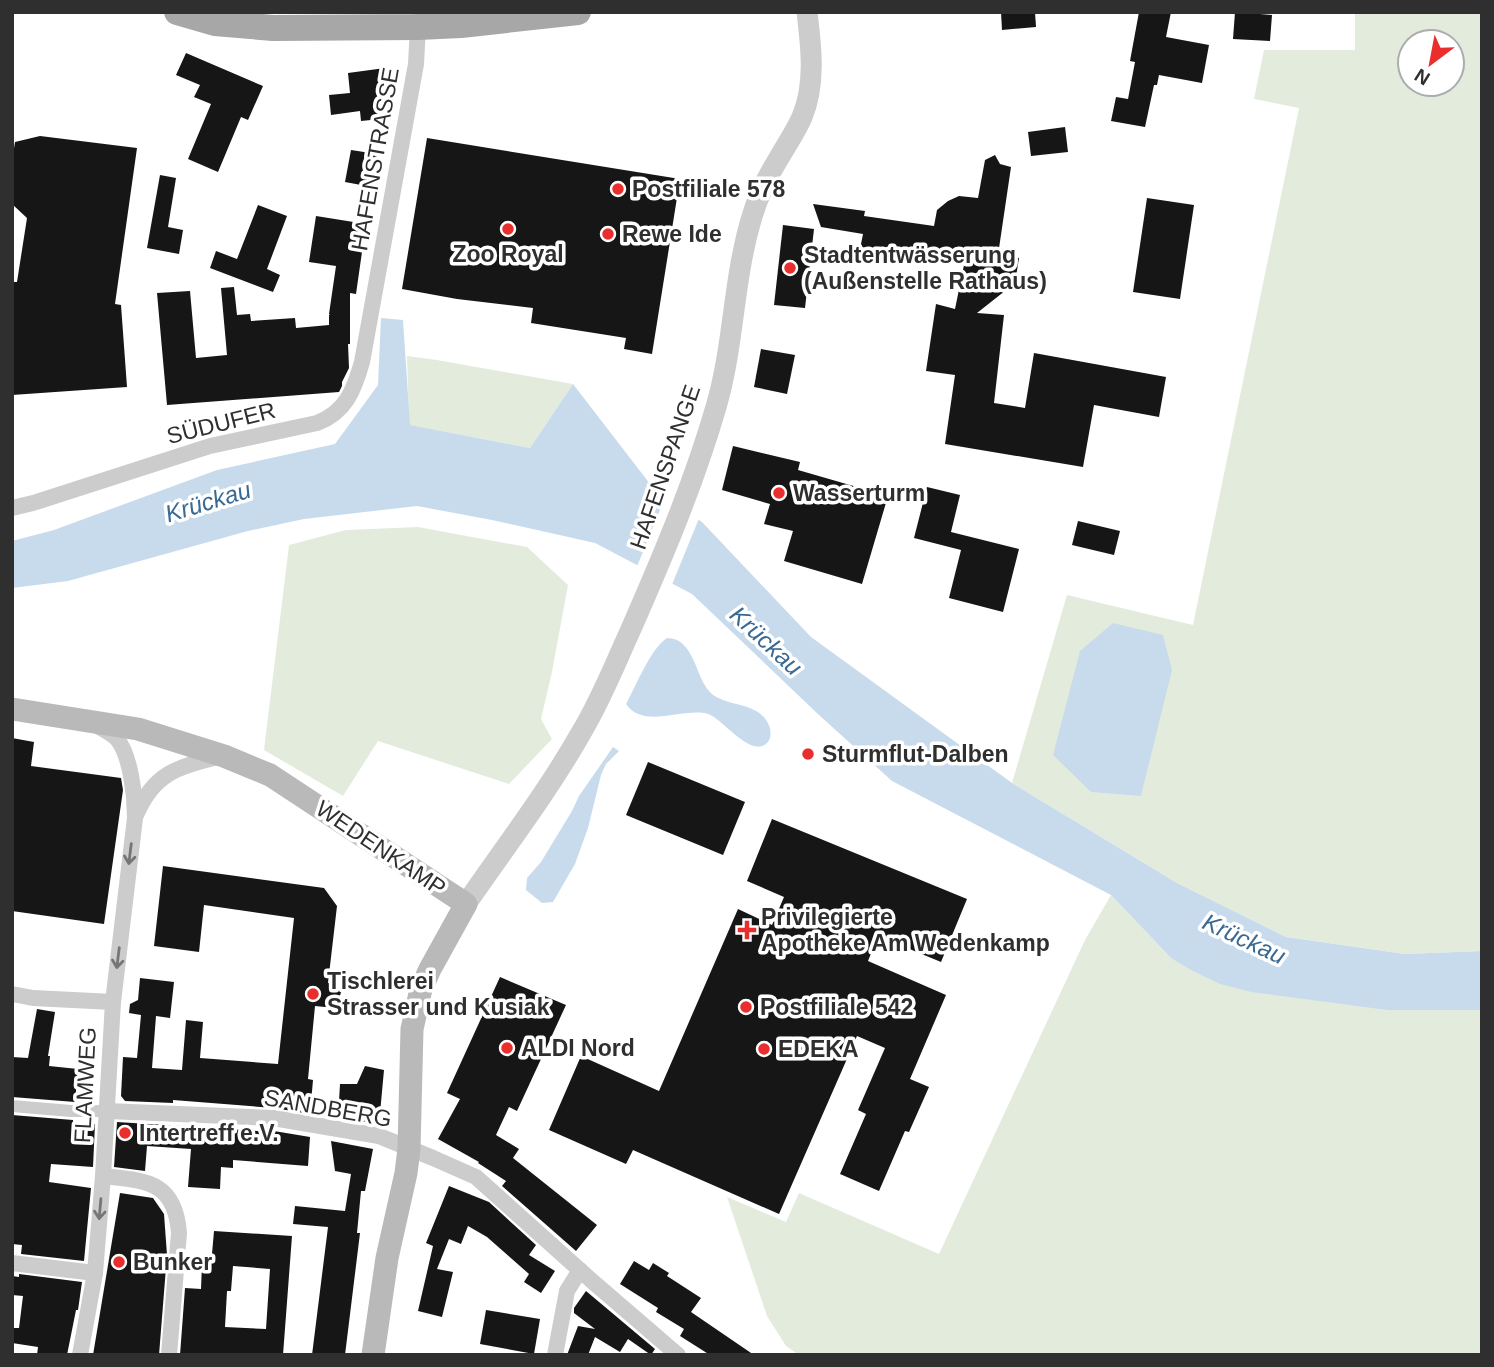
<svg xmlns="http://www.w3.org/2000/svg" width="1494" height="1367" font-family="Helvetica,sans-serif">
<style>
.green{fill:#e3ecdc;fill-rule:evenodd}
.water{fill:#c8dbed}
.pier{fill:#fff}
.building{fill:#161616;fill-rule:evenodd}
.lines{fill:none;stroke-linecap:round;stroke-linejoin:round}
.pedestrian{stroke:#ccc;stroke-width:12}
.minor{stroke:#ccc;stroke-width:16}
.tertiary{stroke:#ccc;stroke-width:21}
.secondary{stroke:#b9b9b9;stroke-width:23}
.primary{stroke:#a7a7a7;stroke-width:26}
.oneway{stroke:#767676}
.poi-dot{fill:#e92f2d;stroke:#fff;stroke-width:2.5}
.labels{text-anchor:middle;stroke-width:7;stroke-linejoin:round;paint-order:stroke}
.street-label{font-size:23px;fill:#2f2f2f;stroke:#fff}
.poi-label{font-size:23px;font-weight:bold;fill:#2f2f2f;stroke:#fff;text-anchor:start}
.water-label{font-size:24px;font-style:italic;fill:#3a6993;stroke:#fff}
</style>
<rect width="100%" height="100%" fill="#fff"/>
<g class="green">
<path d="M1355,12H1482V951L1405,954L1286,937L1177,883L1012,783L1067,595L1193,625L1299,108L1254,99L1264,50H1355ZM1410,42H1452V84H1410Z"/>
<polygon points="407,356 437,360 573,384 530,448 409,425"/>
<polygon points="418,527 527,547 568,585 552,672 541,719 552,739 509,784 378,741 343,796 264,750 289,545 346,530"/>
<polygon points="1111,895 1171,958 1387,1010 1482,1010 1482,1355 799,1355 786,1346 767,1316 727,1197 786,1222 799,1193 939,1254 1085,940"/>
</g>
<g class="water">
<polygon points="381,318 403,320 410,425 530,448 573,384 657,493 702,522 811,637 1012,783 1177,883 1286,937 1405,954 1482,951 1482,1010 1387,1010 1251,992 1220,984 1191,970 1171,958 1111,895 892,781 819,715 692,594 595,543 492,520 417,506 304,519 248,531 68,581 12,588 12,541 54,530 217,470 335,444 378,385"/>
<polygon points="1113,623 1163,635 1172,670 1141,796 1091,792 1053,755 1080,651"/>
<path d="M667,638C693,638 695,673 708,690C723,709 761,699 770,728C771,734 771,739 767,743C751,759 722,718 708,714C683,707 644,730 626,704C636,686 651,648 667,638Z"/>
<polygon points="613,747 619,751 606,764 601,775 588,828 575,864 553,902 542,903 526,890 527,878 541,862 572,811 579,796"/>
</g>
<polygon class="pier" points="666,495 700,516 671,587 636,569"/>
<g class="building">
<polygon points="1001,12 1035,12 1036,27 1002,30"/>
<polygon points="1139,12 1171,12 1166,37 1209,45 1202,83 1159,75 1157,85 1154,85 1145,127 1111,121 1116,97 1128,99 1135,62 1130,61"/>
<polygon points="1235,12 1272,15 1270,41 1233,39"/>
<polygon points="186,53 263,86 248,120 241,117 218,172 188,159 211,104 194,97 200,85 176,75"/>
<polygon points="385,68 391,118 361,121 360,111 331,115 329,95 350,93 348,73"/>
<polygon points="1065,127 1068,152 1031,156 1028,132"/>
<polygon points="40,136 137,148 115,304 121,305 127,387 12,395 12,282 17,282 27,218 12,204 12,161 15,142"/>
<polygon points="427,138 680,179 652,354 624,349 626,338 531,323 533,308 457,299 402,289"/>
<polygon points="351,150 377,154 372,187 345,182"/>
<polygon points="995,155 1000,164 1011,167 998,255 1019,258 1015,283 977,313 1004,315 994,403 1025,408 1034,353 1166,377 1159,417 1094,405 1083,467 945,444 955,375 926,371 936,304 955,309 964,265 860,249 863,234 821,227 813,204 865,211 864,216 934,226 937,210 948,201 959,196 978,198 985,160"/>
<polygon points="160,175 176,178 168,227 183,230 179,254 147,248"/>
<polygon points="1147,198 1194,205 1180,299 1133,292"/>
<polygon points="258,205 287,216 267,269 280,275 273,292 210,268 216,251 237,259"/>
<polygon points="316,216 366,224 356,294 350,293 350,344 348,344 349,368 342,382 342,386 339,392 167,405 157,293 190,291 196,358 227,355 221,288 234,287 237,315 250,314 251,321 295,318 296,328 329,325 329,315 330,315 329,314 336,266 309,262"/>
<polygon points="783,225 814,229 805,308 774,305"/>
<polygon points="761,349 795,355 787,394 754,387"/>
<polygon points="733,446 800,462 798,470 888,496 862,584 784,561 793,531 764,524 770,504 722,490"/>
<polygon points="927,487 960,495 951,532 1019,549 1003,612 949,598 961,550 914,538"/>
<polygon points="1078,521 1120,531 1114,555 1072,545"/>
<polygon points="12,738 34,742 31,766 121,778 123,790 104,924 12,911"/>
<polygon points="648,762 745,802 723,855 626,815"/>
<polygon points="772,819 967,899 941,962 878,936 868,961 946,995 910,1079 929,1087 909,1132 905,1131 879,1191 840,1174 866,1114 858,1110 885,1048 857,1036 779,1214 633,1150 626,1164 549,1130 581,1056 659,1091 738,909 772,925 784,897 747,881"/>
<polygon points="163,866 324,888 337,906 328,983 344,985 335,1008 315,1006 308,1079 313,1080 310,1114 274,1108 173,1100 173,1103 125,1101 121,1096 123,1057 137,1058 141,1015 129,1013 130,1004 138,1000 140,978 174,982 170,1018 156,1016 152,1068 182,1070 186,1020 203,1022 200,1058 278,1064 294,918 204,905 199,952 154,946"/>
<polygon points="500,977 566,1005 517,1111 509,1107 496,1135 519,1149 513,1158 597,1225 576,1251 502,1186 506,1181 478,1163 479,1162 438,1139 460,1099 447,1093"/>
<polygon points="37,1009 55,1012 48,1056 50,1056 49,1066 78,1069 75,1102 12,1097 12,1057 28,1058"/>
<polygon points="365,1066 384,1070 379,1124 338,1118 340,1084 357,1084"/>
<polygon points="12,1115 73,1120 73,1123 95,1124 93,1167 51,1164 49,1182 91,1188 84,1261 21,1254 22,1245 12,1244"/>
<polygon points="117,1122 274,1132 274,1131 310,1137 308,1166 233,1160 233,1168 221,1167 220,1189 188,1187 191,1149 147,1146 145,1171 114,1167"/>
<polygon points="331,1141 373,1149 365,1191 361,1191 357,1233 360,1233 345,1355 312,1355 328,1227 293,1224 295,1206 345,1211 351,1174 335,1171"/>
<polygon points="449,1186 489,1202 536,1245 529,1255 555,1271 541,1293 524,1282 529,1274 487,1237 468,1226 461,1244 449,1239 437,1269 453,1272 442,1317 418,1311 433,1246 426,1243"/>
<polygon points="120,1193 153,1198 164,1214 167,1255 159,1355 93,1355"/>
<path d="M214,1231L292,1236L283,1355H180L185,1288L201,1289L202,1264L211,1265ZM233,1266L270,1269L266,1329L225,1327L227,1291H231Z"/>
<polygon points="634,1261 649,1270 653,1263 669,1273 667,1276 701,1298 691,1312 754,1355 710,1355 680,1336 684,1329 656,1312 658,1308 620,1284"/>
<polygon points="19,1274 82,1282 78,1310 76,1310 67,1355 37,1355 38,1347 12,1343 14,1328 19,1328 23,1296 12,1295 12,1276 19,1277"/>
<polygon points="586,1291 655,1349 651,1355 628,1339 620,1352 595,1337 588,1355 567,1355 578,1326 595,1329 574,1313 574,1308"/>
<polygon points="486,1310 540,1319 534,1354 480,1344"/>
</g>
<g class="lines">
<polyline class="pedestrian" points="12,1106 71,1111 107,1111"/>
<g class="minor">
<path d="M12,508L33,503L210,446L317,423C346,412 354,390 362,362L416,64L418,27L421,12"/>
<path d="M136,815C155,771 179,767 222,756"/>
<polyline points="12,994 33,998 113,1002"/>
<polyline points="107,1111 273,1118 379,1136 433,1158 476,1177 592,1281 678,1355"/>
<path d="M103,1176C145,1181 175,1180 179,1233L169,1355"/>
<polyline points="12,1263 95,1273"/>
<path d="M80,1355L95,1273L103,1176L113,1002L135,818C135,797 131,756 117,739C113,734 104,730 98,726"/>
<polyline points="555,1355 567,1291 580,1270"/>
</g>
<path class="tertiary" d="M466,904C505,847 547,793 581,733C601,700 615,664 631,629C663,556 694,483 716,407C734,346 733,281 751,220C757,199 767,177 779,158C787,144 796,131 802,117C816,84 811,46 807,12"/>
<polyline class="secondary" points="12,709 138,729 224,756 270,775 466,904 430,969 421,989 412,1029 409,1149 406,1173 387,1258 373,1355"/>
<polyline class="primary" points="177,12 215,23 273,28 418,27 461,25 578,12"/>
</g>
<defs><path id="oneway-shaft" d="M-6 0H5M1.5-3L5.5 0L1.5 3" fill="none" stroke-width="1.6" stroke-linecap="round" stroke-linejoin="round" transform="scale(1.75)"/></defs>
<g class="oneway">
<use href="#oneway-shaft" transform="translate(130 854) rotate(97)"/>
<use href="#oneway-shaft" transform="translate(118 958) rotate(97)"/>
<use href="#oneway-shaft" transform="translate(100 1209) rotate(95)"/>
</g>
<g class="poi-dot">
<circle cx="618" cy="189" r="7"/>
<circle cx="508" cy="229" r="7"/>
<circle cx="608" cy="234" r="7"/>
<circle cx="790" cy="268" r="7"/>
<circle cx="779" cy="493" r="7"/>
<circle cx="808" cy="754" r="7"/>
<path d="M743.5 919.5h7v7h7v7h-7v7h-7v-7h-7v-7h7z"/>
<circle cx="313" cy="994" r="7"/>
<circle cx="746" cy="1007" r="7"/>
<circle cx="507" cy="1048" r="7"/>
<circle cx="764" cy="1049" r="7"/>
<circle cx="125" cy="1133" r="7"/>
<circle cx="119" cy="1262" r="7"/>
</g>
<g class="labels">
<g class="street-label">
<text transform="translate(375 159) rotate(-80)" y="8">HAFENSTRASSE</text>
<text transform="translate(221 423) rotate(-14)" y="8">SÜDUFER</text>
<text transform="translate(665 467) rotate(-71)" y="8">HAFENSPANGE</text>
<text transform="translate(381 848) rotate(34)" y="8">WEDENKAMP</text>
<text transform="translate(85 1085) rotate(-87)" y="8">FLAMWEG</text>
<text transform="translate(328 1108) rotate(10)" y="8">SANDBERG</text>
</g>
<g class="poi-label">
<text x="632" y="197">Postfiliale 578</text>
<text x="622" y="242">Rewe Ide</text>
<text x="508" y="262" text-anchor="middle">Zoo Royal</text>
<text x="804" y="263">Stadtentwässerung<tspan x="804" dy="26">(Außenstelle Rathaus)</tspan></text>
<text x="793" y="501">Wasserturm</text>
<text x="822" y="762">Sturmflut-Dalben</text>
<text x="761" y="925">Privilegierte<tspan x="761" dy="26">Apotheke Am Wedenkamp</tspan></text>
<text x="327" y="989">Tischlerei<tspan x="327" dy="26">Strasser und Kusiak</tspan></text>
<text x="760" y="1015">Postfiliale 542</text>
<text x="521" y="1056">ALDI Nord</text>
<text x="778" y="1057">EDEKA</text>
<text x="139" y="1141">Intertreff e.V.</text>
<text x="133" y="1270">Bunker</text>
</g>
<g class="water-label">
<text transform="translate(208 502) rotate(-17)" y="8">Krückau</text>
<text transform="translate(766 641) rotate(43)" y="8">Krückau</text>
<text transform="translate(1244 939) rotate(25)" y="8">Krückau</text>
</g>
</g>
<rect width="1494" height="1367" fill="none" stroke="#2f2f2f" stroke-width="28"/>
<g transform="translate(1431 63) rotate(212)"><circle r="33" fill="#ffffff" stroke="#acacac" stroke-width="2"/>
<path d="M0-5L12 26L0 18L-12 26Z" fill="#e92f2d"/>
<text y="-10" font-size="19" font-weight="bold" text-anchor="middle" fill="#2f2f2f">N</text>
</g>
</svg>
